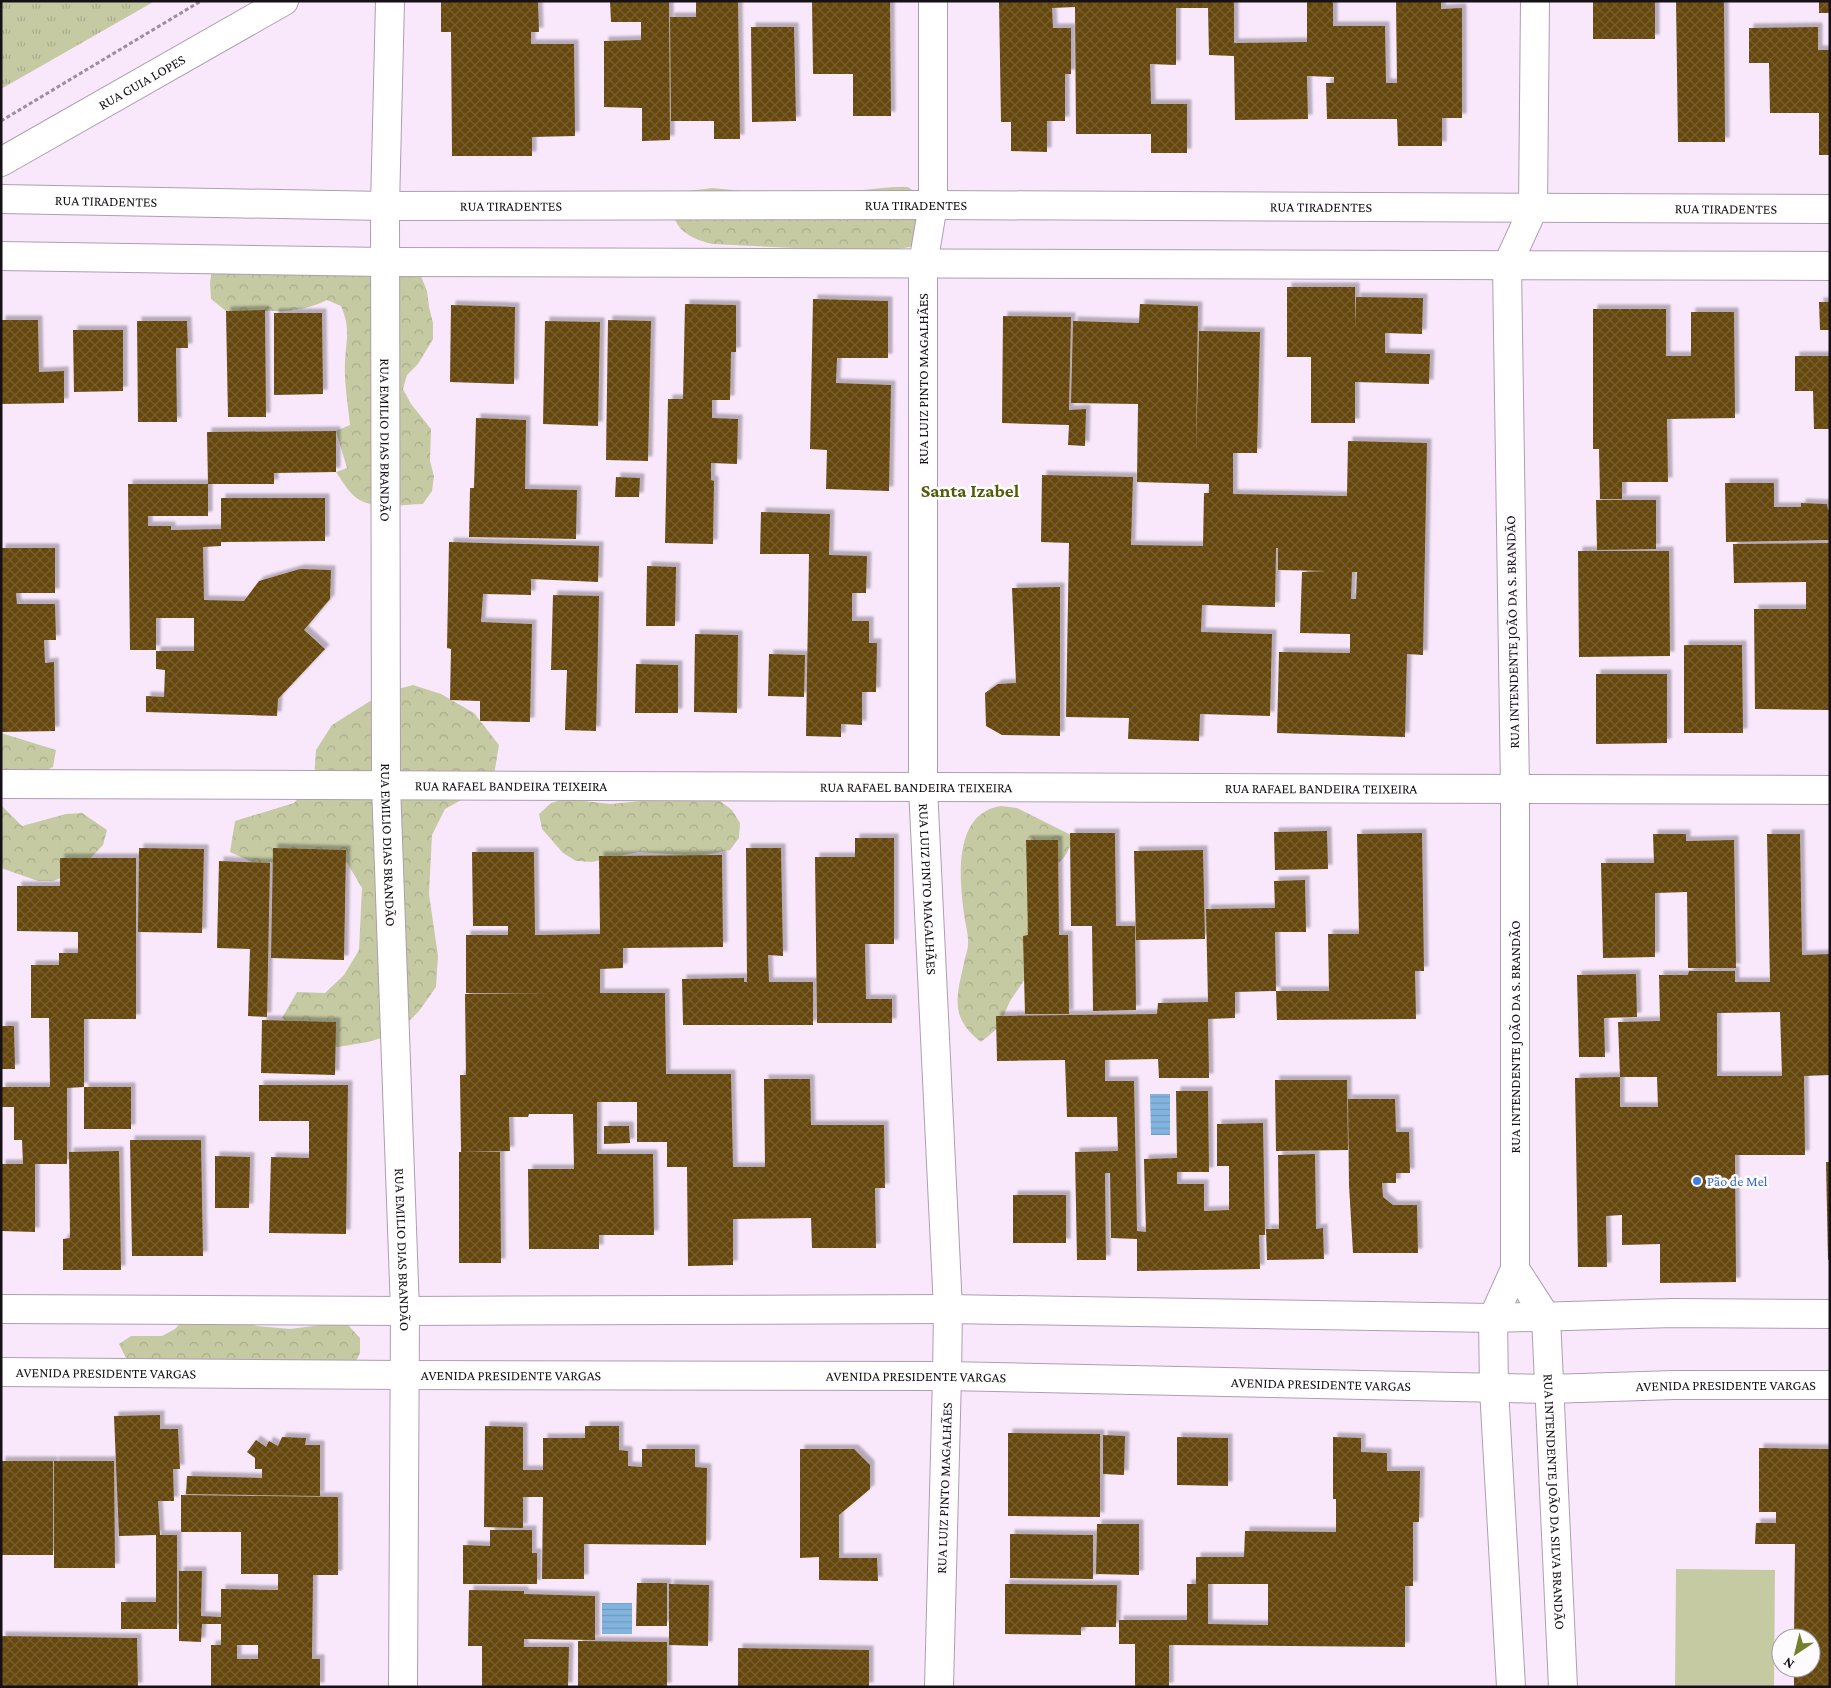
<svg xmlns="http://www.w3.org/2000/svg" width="1831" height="1688" font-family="'Crimson Pro',serif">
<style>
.grass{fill:url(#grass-tufts)}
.forest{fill:url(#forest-crowns)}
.park{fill:#c5caa3}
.water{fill:url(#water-rules)}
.building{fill:url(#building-cross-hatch);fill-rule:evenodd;filter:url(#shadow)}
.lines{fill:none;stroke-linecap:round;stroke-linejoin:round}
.street-casing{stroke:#ae9eb0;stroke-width:30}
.secondary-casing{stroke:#ae9eb0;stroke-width:30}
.path{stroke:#9b8f9e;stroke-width:3;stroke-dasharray:4 2.5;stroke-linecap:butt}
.street{stroke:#fff;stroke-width:28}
.secondary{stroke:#fff;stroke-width:28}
.shop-dot{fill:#3f7fe0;stroke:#fefbff;stroke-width:2}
.labels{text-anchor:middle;stroke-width:5;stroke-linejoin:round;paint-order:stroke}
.street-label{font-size:14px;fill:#161117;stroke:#fefbff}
.shop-label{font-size:14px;fill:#366cbe;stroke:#fefbff;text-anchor:start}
.district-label{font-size:19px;font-weight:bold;fill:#535d09;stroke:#fefbff}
</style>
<defs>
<pattern id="grass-tufts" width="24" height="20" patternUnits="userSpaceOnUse" patternTransform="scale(1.25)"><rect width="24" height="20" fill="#c5caa3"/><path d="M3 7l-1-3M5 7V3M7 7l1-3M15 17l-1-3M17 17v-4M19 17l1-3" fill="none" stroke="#a8ac8c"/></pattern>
<pattern id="forest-crowns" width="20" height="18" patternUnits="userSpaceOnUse" patternTransform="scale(1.25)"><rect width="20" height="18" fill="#c5caa3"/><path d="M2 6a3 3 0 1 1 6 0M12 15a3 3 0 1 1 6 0" fill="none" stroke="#a8ac8c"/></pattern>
<pattern id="water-rules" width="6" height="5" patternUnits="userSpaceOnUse" patternTransform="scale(1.25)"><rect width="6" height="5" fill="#82b4df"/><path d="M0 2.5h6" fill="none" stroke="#709abf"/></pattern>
<pattern id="building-cross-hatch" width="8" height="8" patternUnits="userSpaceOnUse" patternTransform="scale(1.25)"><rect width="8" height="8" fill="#66470c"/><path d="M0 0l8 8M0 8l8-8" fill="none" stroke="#775e2f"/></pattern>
<filter id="shadow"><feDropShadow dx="4.5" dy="-4.5" stdDeviation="1" flood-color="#0004"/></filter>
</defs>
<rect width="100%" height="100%" fill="#f9e8fc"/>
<polygon class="grass" points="1,1 155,1 1,89"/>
<g class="forest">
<path d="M893,187H908L933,205V235L910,247L878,252L712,244C692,239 672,230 673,206C673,202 677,196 679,192L713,188L781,195H812Z"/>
<path d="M410,264L421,276L427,291L429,307L433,323V339L418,364L407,375L403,389L411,404L431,429L430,461L434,476L432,491L423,504C401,504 369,512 352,494C346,488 341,479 336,472L347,468L336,431L350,425C348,404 344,383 345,363C346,338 351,330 341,306L327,300C313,307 299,310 284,311C276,312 268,309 260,313L226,311L211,299L210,283L212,268Z"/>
<polygon points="413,685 441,694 474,713 499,745 494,775 472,794 445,809 432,835 429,894 438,956 436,987 419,1011 398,1033 368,1042 338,1047 308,1036 282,1018 297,992 325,993 344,975 359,950 362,888 346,861 272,862 259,865 230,852 235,821 294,803 314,781 316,750 332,725 383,693"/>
<polygon points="1,733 56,750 53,767 13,787 1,789"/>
<polygon points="704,798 720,801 732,810 740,823 739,838 730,850 699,856 638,852 592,862 576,861 563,853 542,829 539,814 551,803 565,799 611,804 660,799"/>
<polygon points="1,805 22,826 66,814 82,813 107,830 103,845 82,867 69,875 53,881 38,881 1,868"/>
<path d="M1001,806L1017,808L1073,836C1068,855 1064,861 1047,870L1026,859L1028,885L1038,915L1027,976L1010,1001L998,1028L981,1042C950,1018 956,998 964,963C965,956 969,948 968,940C968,932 965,923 964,914C960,884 954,828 986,811C990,808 996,807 1001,806Z"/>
<polygon points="185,1318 228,1318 257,1326 290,1329 321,1325 335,1320 349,1326 360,1338 360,1353 353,1367 136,1370 126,1358 119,1344 131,1336 162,1336 175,1329"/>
</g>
<polygon class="park" points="1676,1569 1775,1570 1774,1687 1675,1687"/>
<g class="water">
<polygon points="1150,1094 1170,1094 1170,1135 1151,1135"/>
<rect x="602" y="1603" width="30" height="31"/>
</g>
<g class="building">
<polygon points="441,1 538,1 539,32 531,32 531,44 574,44 575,136 532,137 532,156 452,156 451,32 441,32"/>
<polygon points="610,1 669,1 670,140 642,141 642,108 604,107 604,41 641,40 641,22 611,22"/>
<polygon points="696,1 738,1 740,139 714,139 714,121 671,121 670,17 696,17"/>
<polygon points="999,1 1234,1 1234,43 1307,42 1307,1 1333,1 1333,26 1385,26 1386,83 1397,83 1396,1 1441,1 1441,9 1462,8 1462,118 1442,118 1442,146 1398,146 1397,119 1327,119 1326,83 1334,83 1334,77 1307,76 1308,119 1235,120 1234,56 1209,55 1208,8 1176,8 1176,65 1150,64 1151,104 1187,104 1187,153 1151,153 1151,134 1076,134 1075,7 1052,8 1053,28 1071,28 1071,74 1065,74 1065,121 1047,121 1047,152 1011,151 1011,122 1001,122"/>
<rect x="1593" y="1" width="62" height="38"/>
<polygon points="1676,1 1724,1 1725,142 1678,142"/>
<rect x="1819" y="1" width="11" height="12"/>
<polygon points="812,2 890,2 891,116 853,116 853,74 813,74"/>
<polygon points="751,27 794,27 796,121 752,122"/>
<polygon points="1818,27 1818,50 1830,50 1830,155 1819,155 1819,113 1770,113 1769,63 1749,63 1749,28"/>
<polygon points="1287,287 1355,287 1355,328 1356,297 1423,298 1422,334 1385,333 1385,353 1430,354 1429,384 1355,382 1355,423 1311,423 1311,357 1287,357"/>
<polygon points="813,299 888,301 888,358 837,358 836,383 891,385 889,491 826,489 827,450 810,449"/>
<polygon points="1819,302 1830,302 1830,330 1820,330"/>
<polygon points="685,304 736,305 736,352 731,352 730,400 712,400 712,418 738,419 737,464 711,463 711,480 714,481 713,544 665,543 668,399 683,399"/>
<path d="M1140,304L1198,306L1196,452L1199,331L1260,332L1257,453H1233V494L1347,496L1348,441L1427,443L1423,655L1407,654L1405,737L1277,733L1279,652L1350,653V634L1300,633L1302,572L1327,571L1278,570V548H1276L1275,607L1202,605L1201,632L1272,634L1270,716L1200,714L1199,741L1128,739L1129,718L1066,717L1069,543L1041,542L1042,475L1133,477L1131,545L1203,546L1204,493H1209V484L1137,482L1138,404L1071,403L1073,321L1139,323ZM1352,572H1357L1356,599H1351Z"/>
<polygon points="451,305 515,307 514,384 450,382"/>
<polygon points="1593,309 1666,309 1666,356 1691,356 1691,312 1734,312 1735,418 1667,419 1668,482 1622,482 1622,499 1600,499 1599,449 1593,449"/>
<polygon points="265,310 266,417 228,417 226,311"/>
<polygon points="274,313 322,313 323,394 274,395"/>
<polygon points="1003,316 1071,317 1069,410 1086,409 1085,446 1068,445 1069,425 1002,423"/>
<polygon points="1,320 38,320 39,372 64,371 64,403 1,404"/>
<polygon points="608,320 651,321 648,461 606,460"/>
<polygon points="137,321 187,321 188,348 176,348 177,422 138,422"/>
<polygon points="545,321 600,322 598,426 543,424"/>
<polygon points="73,330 123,330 123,391 74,392"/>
<polygon points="1795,356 1830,356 1830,429 1814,429 1813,391 1795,391"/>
<polygon points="476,418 526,420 525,489 577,490 576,539 469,537 470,488 474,488"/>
<polygon points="336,431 336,472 274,473 274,484 208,484 207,432"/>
<polygon points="616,477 640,478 639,497 615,497"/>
<polygon points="1725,483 1774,483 1774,507 1801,507 1801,503 1827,504 1828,510 1830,510 1830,540 1726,542"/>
<polygon points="128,484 208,484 208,516 148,516 148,526 171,526 171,530 221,529 221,498 325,498 325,541 221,542 221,546 203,547 204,600 244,601 259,581 300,569 331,570 330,599 304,630 325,649 278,699 277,716 146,712 146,696 164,697 165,670 156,669 156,651 194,651 194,618 156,618 156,650 130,650"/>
<polygon points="1596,500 1656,500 1656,549 1597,550"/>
<polygon points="761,512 830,514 829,555 867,556 866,593 852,593 852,621 869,621 869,643 877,643 876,692 862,692 862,725 841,724 841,737 806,736 809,554 760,554"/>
<polygon points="449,542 599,546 598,582 531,579 531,595 483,594 481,622 532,624 530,722 480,721 480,701 450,700 451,649 447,648"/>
<polygon points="1830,543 1830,710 1755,709 1754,609 1806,609 1806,582 1734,583 1733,544"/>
<polygon points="1,548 55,548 55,593 16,593 17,604 55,604 56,640 44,640 45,663 54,662 55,731 1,732"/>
<polygon points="1578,551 1669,551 1670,656 1579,657"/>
<polygon points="647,566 676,567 675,626 646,626"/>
<polygon points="1060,587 1060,736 1002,735 986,726 985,693 998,684 1016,683 1012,588"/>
<polygon points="553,595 599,596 596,731 565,730 567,670 551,670"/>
<polygon points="695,634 738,635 737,713 694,712"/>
<polygon points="1684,645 1742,645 1743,733 1684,733"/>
<polygon points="769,654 805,655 804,697 768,696"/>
<polygon points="636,664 678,665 678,713 635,713"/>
<polygon points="1596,674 1667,674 1667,743 1596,744"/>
<polygon points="1327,831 1328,869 1275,870 1274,832"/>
<polygon points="1070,833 1115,833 1116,926 1135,926 1136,1010 1093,1011 1092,926 1071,926"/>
<polygon points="1422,833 1424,971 1415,971 1416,1019 1277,1020 1276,991 1235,992 1235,1018 1208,1019 1209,1078 1159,1078 1158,1059 1105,1060 1105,1081 1134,1081 1137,1231 1146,1232 1144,1159 1177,1158 1176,1091 1208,1091 1209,1172 1177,1172 1177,1184 1204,1184 1204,1211 1229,1210 1229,1166 1217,1166 1217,1124 1263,1123 1265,1235 1259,1235 1260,1269 1137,1271 1137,1239 1111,1238 1110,1173 1105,1173 1106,1260 1077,1260 1075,1152 1118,1151 1117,1117 1067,1117 1065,1060 997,1061 996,1016 1157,1014 1158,1003 1208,1002 1206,909 1275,908 1274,881 1305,880 1306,932 1275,932 1276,991 1329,991 1328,934 1359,934 1357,834"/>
<polygon points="1653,834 1686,834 1686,841 1734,840 1736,968 1688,968 1687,892 1655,893 1655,957 1603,958 1601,863 1654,863"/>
<path d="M1767,834H1800L1802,955L1830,954V1075L1804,1076L1805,1155H1735L1736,1282L1660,1283V1244L1622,1245V1215L1606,1216L1607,1267H1578L1575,1078L1620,1077V1107H1658L1657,1077H1620L1618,1022L1660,1021L1659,975H1688L1689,971H1735V982H1770ZM1780,1012L1782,1076H1717V1013Z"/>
<polygon points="855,838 894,838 894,944 865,944 866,999 892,999 892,1023 817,1023 815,857 855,857"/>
<polygon points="1026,840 1058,840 1059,935 1068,935 1069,1014 1025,1014 1023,936 1028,935"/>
<polygon points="139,848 204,849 202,933 138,932"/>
<polygon points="273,848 346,850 344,960 271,958"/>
<polygon points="746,848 781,848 783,956 768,955 769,982 813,982 813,1025 683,1025 682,979 744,978 744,982 747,982"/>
<polygon points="1203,850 1205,939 1136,940 1134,851"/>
<polygon points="472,852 534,852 535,935 600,934 599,856 722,855 723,947 623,948 623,968 600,969 600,993 665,993 666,1074 731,1074 733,1167 765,1167 764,1079 810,1079 811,1125 884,1125 885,1188 875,1188 876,1248 812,1248 811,1218 733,1219 733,1265 688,1266 687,1167 667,1167 667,1142 637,1142 637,1102 597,1102 597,1154 653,1154 654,1235 599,1235 599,1249 529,1249 528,1169 574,1169 573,1114 529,1114 528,1117 509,1117 510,1151 461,1152 460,1075 466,1075 465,994 550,994 466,993 466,935 508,935 508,926 473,926"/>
<polygon points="60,858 136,858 136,1019 84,1019 84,1087 131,1087 131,1129 84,1129 84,1087 67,1088 67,1164 35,1164 35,1232 1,1231 1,1164 23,1164 22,1140 14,1140 14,1107 1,1107 1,1087 50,1087 49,1018 31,1018 31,965 59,965 59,953 78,953 78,932 17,931 17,886 60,886"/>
<polygon points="219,861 270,863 267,1017 248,1016 250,949 217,948"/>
<polygon points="1636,974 1637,1017 1604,1018 1605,1057 1579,1057 1577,975"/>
<polygon points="262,1020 336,1022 335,1075 261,1073"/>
<polygon points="1,1026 14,1026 15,1069 1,1069"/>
<polygon points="1275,1080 1347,1080 1348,1150 1276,1151"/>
<polygon points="259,1085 348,1085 346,1234 269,1233 271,1157 309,1158 309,1121 259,1121"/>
<polygon points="1348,1099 1395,1099 1396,1132 1409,1132 1410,1173 1396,1173 1396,1183 1382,1183 1383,1197 1393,1205 1417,1205 1418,1253 1353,1253 1349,1185"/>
<polygon points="604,1126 629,1126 630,1143 604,1144"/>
<polygon points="130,1140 201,1140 203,1256 132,1256"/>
<polygon points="119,1151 121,1270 63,1270 63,1239 70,1238 69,1152"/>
<polygon points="459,1152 500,1152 501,1263 459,1263"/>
<polygon points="1315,1154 1316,1229 1323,1228 1324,1259 1267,1260 1266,1229 1279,1229 1278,1155"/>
<polygon points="215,1156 250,1157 249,1208 215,1208"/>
<polygon points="1826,1162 1830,1162 1830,1260 1828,1260"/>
<rect x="1013" y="1195" width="53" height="48"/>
<polygon points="160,1415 160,1429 178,1429 180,1469 173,1469 174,1501 158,1501 160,1535 177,1535 177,1629 121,1629 121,1602 156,1602 156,1535 119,1536 114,1416"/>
<polygon points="485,1426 523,1427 523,1470 543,1470 543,1438 585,1438 585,1426 619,1426 619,1450 628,1451 628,1466 642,1467 642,1449 695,1449 695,1467 707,1468 706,1545 584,1544 584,1579 542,1579 543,1497 523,1497 523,1528 484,1527"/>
<polygon points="1008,1433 1100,1434 1100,1517 1008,1516"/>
<polygon points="1103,1435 1125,1436 1124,1475 1103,1474"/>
<polygon points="282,1437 306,1438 305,1445 320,1445 320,1496 186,1494 187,1476 262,1478 262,1469 255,1469 255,1458 247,1452 256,1440 266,1447 269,1441 278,1446"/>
<polygon points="1177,1437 1228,1438 1228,1486 1177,1485"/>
<path d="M1333,1437L1361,1438V1452L1387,1453V1471H1420L1419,1522H1413V1586H1398H1405V1647L1169,1645V1687H1135V1644H1119V1620H1187V1584H1196V1557H1244L1245,1531L1336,1532V1499H1333ZM1208,1584H1268V1625L1208,1624Z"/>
<polygon points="1759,1448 1830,1449 1830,1687 1794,1687 1794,1668 1811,1668 1811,1638 1794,1638 1795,1544 1755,1544 1756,1523 1776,1523 1776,1512 1759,1512"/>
<polygon points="800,1449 854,1449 870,1465 870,1489 839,1515 839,1558 877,1558 878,1581 819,1580 819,1557 800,1558"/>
<rect x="1" y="1461" width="52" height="94"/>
<polygon points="54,1461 114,1461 115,1568 54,1568"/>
<path d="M181,1495L338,1497V1575H313L312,1659H320V1687H211V1645H221V1624H202L201,1642L179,1641V1571H202L201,1616L221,1617V1589L278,1590V1574H241V1532H181ZM237,1645H258V1659H237Z"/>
<polygon points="1097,1524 1139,1524 1139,1575 1096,1574"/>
<polygon points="490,1530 532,1530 532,1553 537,1553 537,1584 463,1584 463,1545 490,1546"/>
<polygon points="1010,1534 1093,1535 1093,1579 1010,1578"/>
<polygon points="637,1583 667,1583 667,1626 636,1626"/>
<polygon points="669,1584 709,1585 708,1646 669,1645"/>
<polygon points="1005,1584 1117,1585 1116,1627 1081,1627 1081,1635 1005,1634"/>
<polygon points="469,1590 524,1591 524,1594 595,1596 595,1640 524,1639 524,1647 569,1647 568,1687 482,1687 482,1646 468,1646"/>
<polygon points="1,1636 137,1638 138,1687 1,1687"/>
<polygon points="578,1641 667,1642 667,1687 578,1687"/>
<polygon points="738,1648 869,1650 869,1687 738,1687"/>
</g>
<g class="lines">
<defs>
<g id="street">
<path id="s1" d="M390,1L385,206L386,785L405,1311L403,1687"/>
<path id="s2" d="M933,1V205L923,264V787L948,1309L947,1376L939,1687"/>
<path id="s3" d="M1,784L1830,790"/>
<polyline points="1515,1269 1546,1317"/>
<polyline points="1493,1318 1515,1269 1515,789 1507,266 1533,209 1535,1"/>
</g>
<g id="secondary">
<path id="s4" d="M1,162L284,1"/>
<path id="s5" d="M1,199L385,206L933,205L1830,209"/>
<polyline points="1,256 385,262 1830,266"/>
<polyline points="1,1309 405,1311 948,1309 1493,1318 1673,1313 1830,1314"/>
<path id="s6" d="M1546,1317L1563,1687"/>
<polyline points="1493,1318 1494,1389 1511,1687"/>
<path id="s7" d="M1,1372L404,1375L947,1376L1549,1389L1674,1385H1830"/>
</g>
</defs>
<use href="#street" class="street-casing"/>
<use href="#secondary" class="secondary-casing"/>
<polyline class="path" points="1,121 201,1"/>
<use href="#street" class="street"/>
<use href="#secondary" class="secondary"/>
</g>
<circle class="shop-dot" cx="1697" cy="1181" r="5"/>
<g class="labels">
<g class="street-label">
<text dy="5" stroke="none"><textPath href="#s4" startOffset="162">RUA GUIA LOPES</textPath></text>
<text dy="5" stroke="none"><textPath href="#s5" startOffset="105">RUA TIRADENTES</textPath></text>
<text dy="5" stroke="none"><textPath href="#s5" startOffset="510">RUA TIRADENTES</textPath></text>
<text dy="5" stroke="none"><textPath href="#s5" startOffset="915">RUA TIRADENTES</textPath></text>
<text dy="5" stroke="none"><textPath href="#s5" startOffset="1320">RUA TIRADENTES</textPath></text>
<text dy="5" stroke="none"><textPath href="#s5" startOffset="1725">RUA TIRADENTES</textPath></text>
<text transform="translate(923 379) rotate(-90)" y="5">RUA LUIZ PINTO MAGALHÃES</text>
<text dy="5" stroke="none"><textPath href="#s1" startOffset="439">RUA EMILIO DIAS BRANDÃO</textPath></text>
<text transform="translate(1512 632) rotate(-91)" y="5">RUA INTENDENTE JOÃO DA S. BRANDÃO</text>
<text dy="5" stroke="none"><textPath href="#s3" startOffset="510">RUA RAFAEL BANDEIRA TEIXEIRA</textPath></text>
<text dy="5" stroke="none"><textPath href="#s3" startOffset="915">RUA RAFAEL BANDEIRA TEIXEIRA</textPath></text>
<text dy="5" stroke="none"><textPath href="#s3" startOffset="1320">RUA RAFAEL BANDEIRA TEIXEIRA</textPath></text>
<text dy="5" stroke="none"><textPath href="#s1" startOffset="844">RUA EMILIO DIAS BRANDÃO</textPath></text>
<text dy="5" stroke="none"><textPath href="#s2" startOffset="889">RUA LUIZ PINTO MAGALHÃES</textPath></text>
<text transform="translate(1515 1037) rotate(-90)" y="5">RUA INTENDENTE JOÃO DA S. BRANDÃO</text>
<text dy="5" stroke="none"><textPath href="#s1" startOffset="1249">RUA EMILIO DIAS BRANDÃO</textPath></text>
<text dy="5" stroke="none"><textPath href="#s7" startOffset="105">AVENIDA PRESIDENTE VARGAS</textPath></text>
<text dy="5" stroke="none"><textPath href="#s7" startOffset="510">AVENIDA PRESIDENTE VARGAS</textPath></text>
<text dy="5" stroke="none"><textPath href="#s7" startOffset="915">AVENIDA PRESIDENTE VARGAS</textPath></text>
<text dy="5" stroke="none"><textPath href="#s7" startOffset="1320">AVENIDA PRESIDENTE VARGAS</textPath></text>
<text dy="5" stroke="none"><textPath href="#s7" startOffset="1725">AVENIDA PRESIDENTE VARGAS</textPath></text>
<text transform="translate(944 1488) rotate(-88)" y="5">RUA LUIZ PINTO MAGALHÃES</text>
<text dy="5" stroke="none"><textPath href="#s6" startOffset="185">RUA INTENDENTE JOÃO DA SILVA BRANDÃO</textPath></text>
</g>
<g class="shop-label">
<text x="1707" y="1186">Pão de Mel</text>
</g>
<g class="district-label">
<text x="970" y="497">Santa Izabel</text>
</g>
</g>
<rect width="1831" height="1688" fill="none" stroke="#161117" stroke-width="5"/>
<g transform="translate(1796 1653) rotate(215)"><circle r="24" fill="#fefbff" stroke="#a19da2"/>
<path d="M0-4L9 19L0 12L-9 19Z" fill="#75802c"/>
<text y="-8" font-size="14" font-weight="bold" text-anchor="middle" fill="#161117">N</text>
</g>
</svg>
